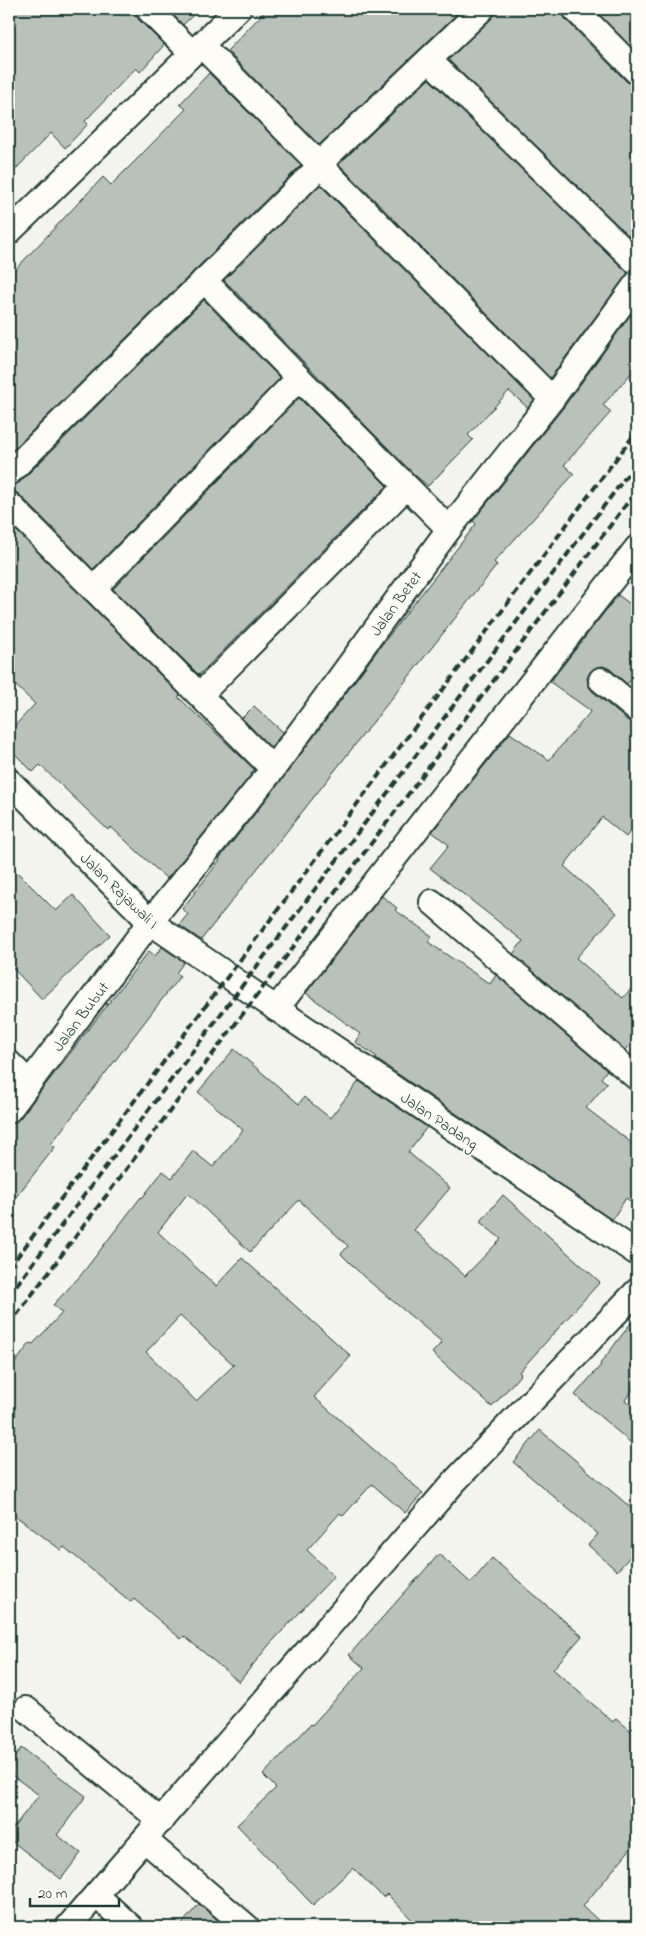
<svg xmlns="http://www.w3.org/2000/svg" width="646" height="1936" font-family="'Indie Flower',sans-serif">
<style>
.building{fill:#b9c1bb;stroke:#1f3d34;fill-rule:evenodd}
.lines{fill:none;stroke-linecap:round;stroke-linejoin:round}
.street-casing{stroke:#1f3d34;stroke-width:28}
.street{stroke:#fdfcf7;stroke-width:24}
.rail{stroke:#1f3d34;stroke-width:4;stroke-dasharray:8 4;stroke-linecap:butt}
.labels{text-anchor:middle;stroke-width:4;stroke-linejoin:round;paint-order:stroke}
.street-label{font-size:16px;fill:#1f3d34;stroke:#fdfcf7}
</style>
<rect width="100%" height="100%" fill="#f4f4ef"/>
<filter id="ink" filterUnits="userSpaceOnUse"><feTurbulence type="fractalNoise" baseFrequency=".02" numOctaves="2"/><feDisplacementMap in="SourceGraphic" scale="10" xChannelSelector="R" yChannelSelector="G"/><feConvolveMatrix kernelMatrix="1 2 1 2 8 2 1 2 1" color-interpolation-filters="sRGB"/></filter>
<g filter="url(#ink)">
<g class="building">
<polygon points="9,9 135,9 138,19 164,45 140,72 136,68 85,121 88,124 65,148 51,133 9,176"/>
<polygon points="167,9 199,9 183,25"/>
<polygon points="267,9 462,9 319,145 227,51"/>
<polygon points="495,9 562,9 565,19 627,82 637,85 637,244 448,60 491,19"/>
<polygon points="594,9 637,9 637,53"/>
<polygon points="209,73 301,165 9,454 9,276 103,177 111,185 136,160 186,109 180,104"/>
<polygon points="429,79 628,273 550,378 339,164"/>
<polygon points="320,185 534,400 528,408 509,391 468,435 473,440 428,486 410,471 224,280"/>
<polygon points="204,300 280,378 93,569 19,494 9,491 9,486 19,483"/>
<polygon points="637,306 637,367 603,405 611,412 564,465 574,474 494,562 497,565 201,940 179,925 188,914 182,909 220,860 219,859 284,777 377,651 476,524 473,521 563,408"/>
<polygon points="299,398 387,486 199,675 113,589"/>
<polygon points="9,523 180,695 178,697 255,770 167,879 111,827 108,830 40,765 33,772 9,748 9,732 35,704 9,679"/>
<polygon points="618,595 637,609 637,672 627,684 610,669 603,666 597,667 591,671 587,678 588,685 592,691 628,721 637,723 637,823 626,837 602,817 564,866 617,913 576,958 623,998 637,982 637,1036 625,1050 513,954 523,941 430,868 449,845 432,832 510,733 549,760 591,711 550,682"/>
<polygon points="254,706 283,732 271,748 242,718"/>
<polygon points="9,864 56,911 73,895 110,935 42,999 9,964"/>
<polygon points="382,896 397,908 395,910 432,936 428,942 490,984 496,975 607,1070 601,1078 607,1083 586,1108 637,1147 637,1207 626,1198 612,1220 376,1059 377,1057 355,1042 360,1034 306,993"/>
<polygon points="162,947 184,962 176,973 180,976 51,1144 55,1147 9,1206 9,1124 15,1122 20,1118 149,951 155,956"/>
<path d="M234,1049L299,1104L304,1097L330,1118L359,1081L427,1127L408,1152L450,1188L414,1230L465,1276L501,1239L480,1222L503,1195L600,1282L519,1372L521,1374L492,1407L432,1353L442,1342L364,1277L341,1254L348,1246L299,1200L250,1252L188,1193L158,1232L216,1286L242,1258L351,1356L314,1397L423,1493L405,1513L372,1484L343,1516L340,1513L307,1550L334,1576L269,1645L239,1682L184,1636L181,1639L134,1599L131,1602L64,1547L61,1550L9,1511V1371L30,1343L33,1344L62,1313L53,1305L81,1275L141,1197L142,1198L163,1171L172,1178L193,1151L213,1167L243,1130L198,1092ZM180,1316L234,1365L196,1401L146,1352Z"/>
<polygon points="637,1315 637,1384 625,1400 637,1410 637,1448 575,1395 601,1365 600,1364"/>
<polygon points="540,1430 637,1513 637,1549 617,1571 588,1545 598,1534 513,1462"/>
<polygon points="439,1554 471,1583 492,1558 582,1636 553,1669 613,1722 616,1718 637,1736 637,1841 583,1906 605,1927 419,1927 387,1894 383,1897 353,1868 313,1905 237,1825 276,1788 263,1775 311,1724 312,1725 364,1668 349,1655"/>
<polygon points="21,1748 86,1796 57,1835 81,1853 61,1879 9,1839 9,1833 39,1795 9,1773 9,1765"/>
<polygon points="199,1904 226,1927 179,1927"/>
</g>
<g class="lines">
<defs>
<g id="street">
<polyline points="148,9 192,53"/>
<polyline points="575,9 637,72"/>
<polyline points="201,45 552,399"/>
<polyline points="429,60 637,263"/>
<polyline points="9,232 238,9"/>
<polyline points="204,280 299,378 449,529"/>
<polyline points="9,473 313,173 320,163 482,9"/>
<polyline points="9,504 273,769"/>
<polyline points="93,589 299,378"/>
<polyline points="601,680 637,710"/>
<polyline points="200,695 406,487"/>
<polyline points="9,781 150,922 243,986 637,1253"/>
<polyline points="432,902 637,1078"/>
<polyline points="276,1009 637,548"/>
<polyline points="9,1063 29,1083"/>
<polyline points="9,1110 150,922 273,769 449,529 552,399 637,283"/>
<polyline points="26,1709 161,1821"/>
<polyline points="145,1840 247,1927"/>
<polyline points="96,1895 131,1927"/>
<polyline points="68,1927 454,1482 637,1291"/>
</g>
</defs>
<use href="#street" class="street-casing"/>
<use href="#street" class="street"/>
<g class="rail">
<polyline points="9,1268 637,431"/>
<polyline points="9,1295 637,462"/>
<polyline points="9,1325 637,490"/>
</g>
</g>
</g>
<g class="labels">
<g class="street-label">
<text transform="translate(395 603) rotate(-54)" y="6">Jalan Betet</text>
<text transform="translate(120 890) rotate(44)" y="6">Jalan Rajawali I</text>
<text transform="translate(80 1016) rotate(-53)" y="6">Jalan Bubut</text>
<text transform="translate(440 1120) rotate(34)" y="6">Jalan Padang</text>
</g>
</g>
<rect width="646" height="1936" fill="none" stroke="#fdfcf7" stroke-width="30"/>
<rect x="15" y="15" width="616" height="1906" fill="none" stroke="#1f3d34" stroke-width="2" filter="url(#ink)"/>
<path d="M30 1898v8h89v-8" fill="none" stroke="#1f3d34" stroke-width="2.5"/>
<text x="38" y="1898" font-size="15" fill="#1f3d34" stroke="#fdfcf7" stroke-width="4" paint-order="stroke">20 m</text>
</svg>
